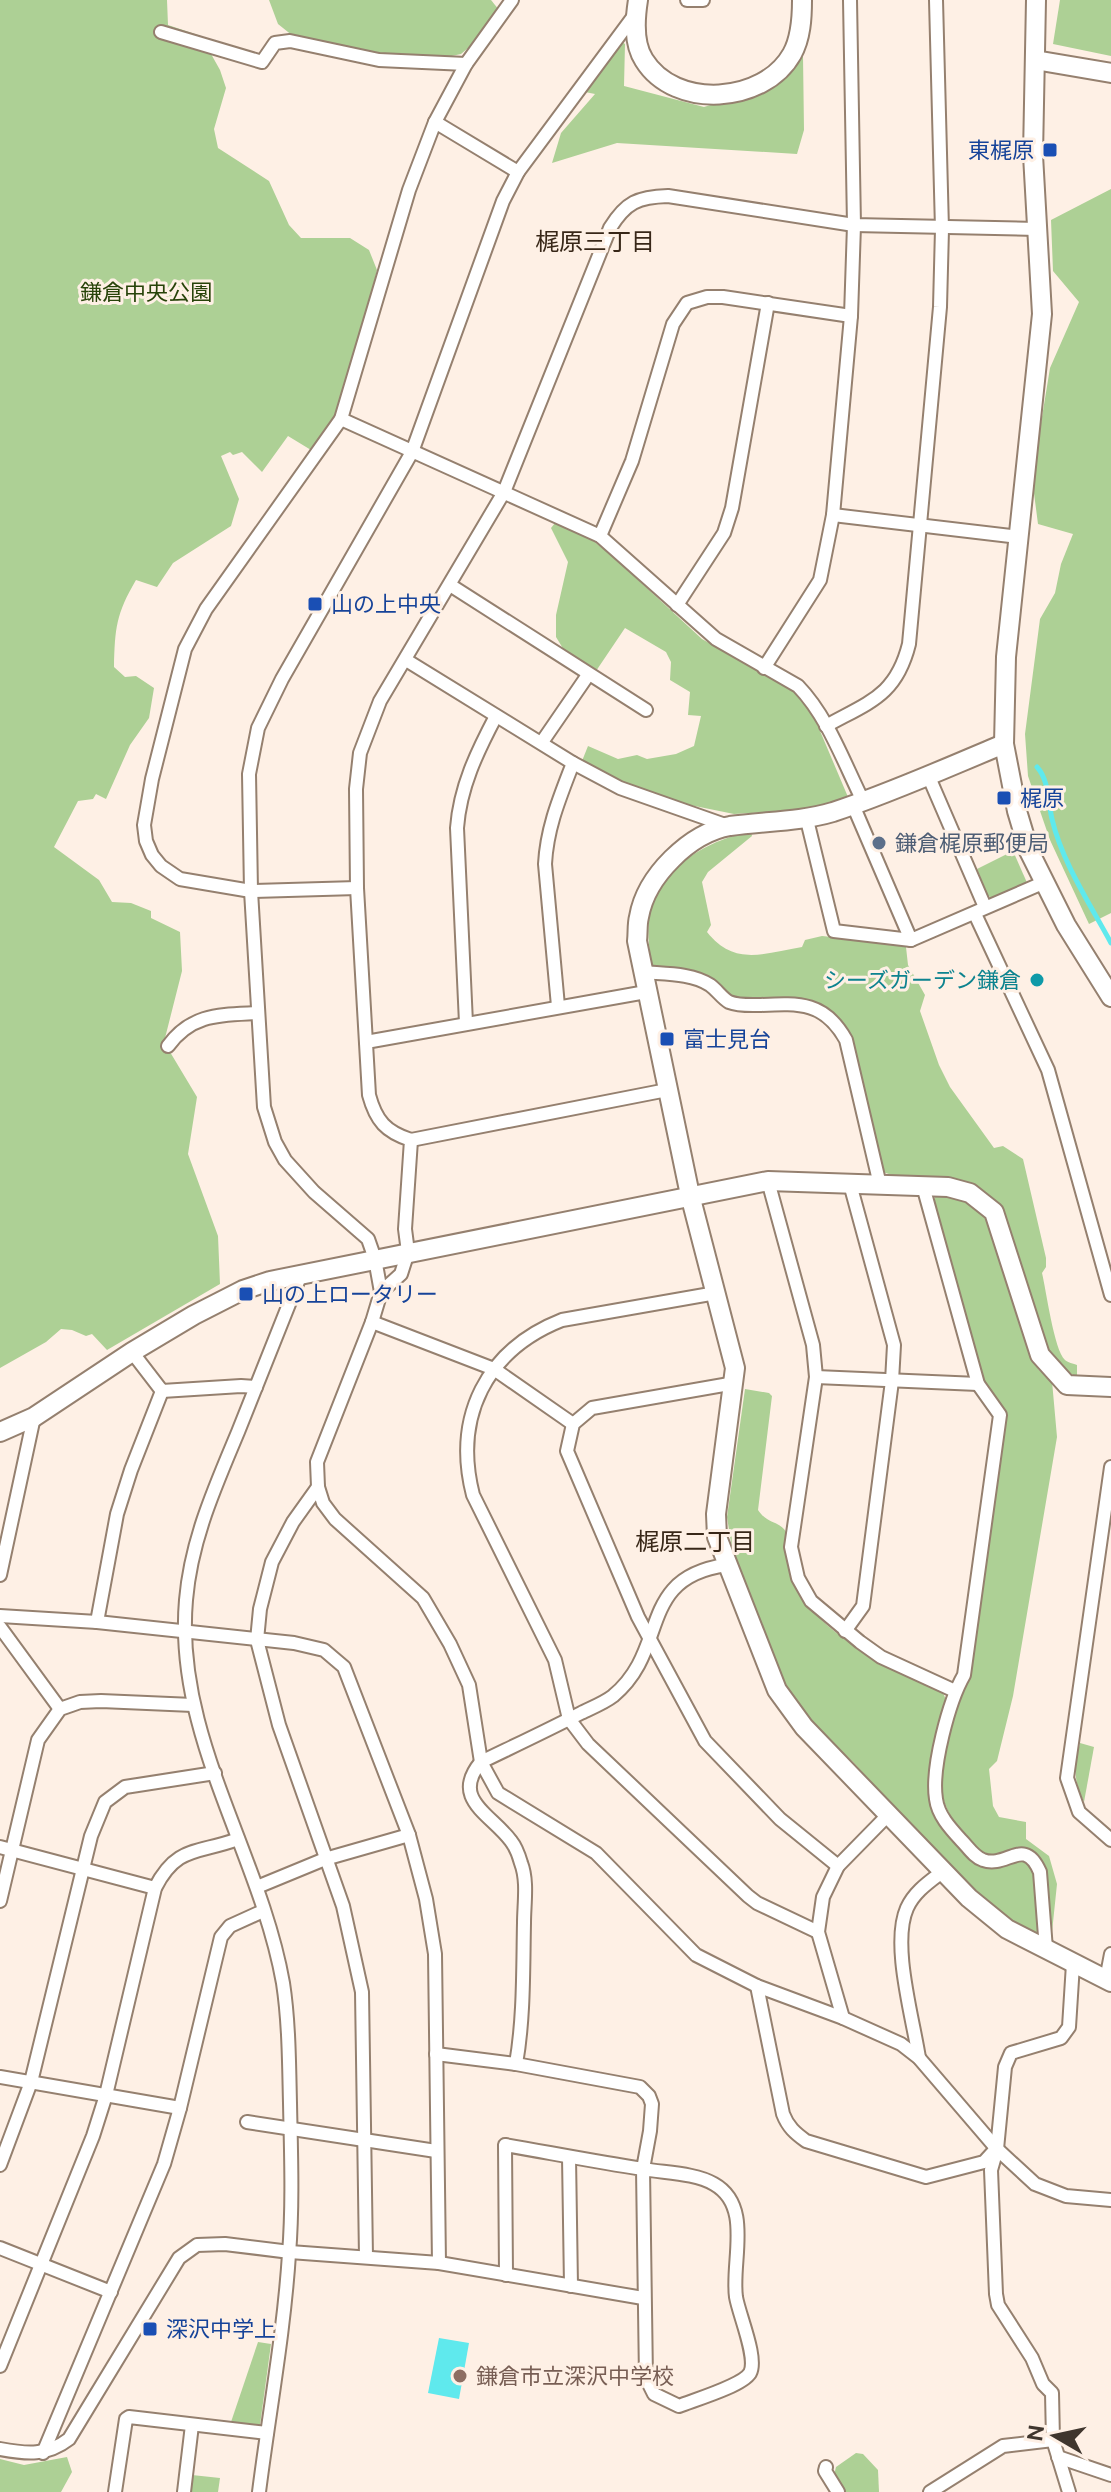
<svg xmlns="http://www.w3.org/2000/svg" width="1111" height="2492" font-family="Ubuntu,'Noto Sans JP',sans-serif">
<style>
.green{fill:#add095}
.water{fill:#5fe9ed}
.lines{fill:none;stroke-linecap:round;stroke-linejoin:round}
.stream{stroke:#5fe9ed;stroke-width:5}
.street-casing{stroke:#95806f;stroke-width:16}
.secondary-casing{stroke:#95806f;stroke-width:22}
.street{stroke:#fff;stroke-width:12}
.secondary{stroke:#fff;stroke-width:18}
.transit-dot{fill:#1a4fb4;stroke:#fef0e5;stroke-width:3}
.service-dot{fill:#5c6f8a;stroke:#fef0e5;stroke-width:3}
.culture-dot{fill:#0f9aa8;stroke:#fef0e5;stroke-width:3}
.education-dot{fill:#8d6e63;stroke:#fef0e5;stroke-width:3}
.labels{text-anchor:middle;stroke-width:6;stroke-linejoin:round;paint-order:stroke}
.transit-label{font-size:22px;fill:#164399;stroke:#fef0e5;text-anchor:start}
.park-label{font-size:22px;fill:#274309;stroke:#fef0e5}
.service-label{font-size:22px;fill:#4e5e75;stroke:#fef0e5;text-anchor:start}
.culture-label{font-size:22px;fill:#0d838f;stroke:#fef0e5;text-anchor:end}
.education-label{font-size:22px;fill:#785e54;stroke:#fef0e5;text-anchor:start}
.neighbourhood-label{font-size:24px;fill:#382718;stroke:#fef0e5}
</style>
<rect width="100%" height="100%" fill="#fef0e5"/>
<g class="green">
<path d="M0,0H167L168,25L201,36L220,70L226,88L214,129L218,148L269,181L289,225L301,238H350L369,250L377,270L357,350L336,416L311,450L288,436L262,472L242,452L233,455L230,452L221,456L239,499L231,526L173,563L157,587L136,580C116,614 115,628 114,667L125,677L136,676L154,688L149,718L130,745L106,799L96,794L93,799L78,801L54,847L99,880L112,902L131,903L151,911V918L180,932L182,971L164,1042L197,1097L188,1154L218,1236L220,1284L107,1350L92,1334L86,1336L72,1330L61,1329L46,1342L0,1368Z"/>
<polygon points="269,0 491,0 499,10 474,43 461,54 447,57 396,56 293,36 278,24"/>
<polygon points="1060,0 1111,0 1111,56 1053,44"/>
<polygon points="622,42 625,44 624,86 704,107 771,86 803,56 804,130 797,154 617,143 552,163 561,133 595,94 585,92"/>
<polygon points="1111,189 1111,913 1089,924 1050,840 1028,776 1025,734 1040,619 1055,593 1061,564 1073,534 1038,524 1032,478 1050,368 1079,302 1053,271 1051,220"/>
<polygon points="555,523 592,540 610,554 702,639 797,693 812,712 848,797 824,806 799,810 734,814 680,803 627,784 626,786 582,761 588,746 618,759 637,755 647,759 676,754 694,746 701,716 688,715 690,692 670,680 671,662 666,652 625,628 596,671 567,655 556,637 556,615 568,562 551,528"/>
<path d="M751,832L752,836L708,872L702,882L711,925L707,932C735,967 764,953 802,947L805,940L822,936L902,944L906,947L908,965L925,995L920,1011L939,1065L950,1087L994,1148L1003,1146L1023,1159L1046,1258V1267L1042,1273C1046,1289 1054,1350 1065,1360C1067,1362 1074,1364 1077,1365V1377L1062,1369L1048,1355L1003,1213L883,1172L853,1052L847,1032L839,1019L819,1004L796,997L736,999L723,991L651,965C650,951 647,935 649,921C656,870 705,840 751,832Z"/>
<polygon points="1013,851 1028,885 995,899 988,896 977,869"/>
<path d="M947,1193L966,1200L988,1216L1038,1369L1052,1381L1057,1437L1013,1696L997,1761L989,1769L993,1806L999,1817L1026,1822V1839L1049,1856L1057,1884L1052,1932L1049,1930L1046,1875L1036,1855C1018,1844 1007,1854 988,1857C962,1842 945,1812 939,1784L977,1613L1004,1419L980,1376L934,1207L935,1196Z"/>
<path d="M745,1389L769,1393L772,1396L758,1510C767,1524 780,1521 786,1532C790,1541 786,1552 788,1562C790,1572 796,1588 802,1596C835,1647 894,1664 943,1693L947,1702L931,1766L929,1791L937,1820L964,1852L981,1866L996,1867L1024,1860C1042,1874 1039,1910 1042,1931L1036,1936L1001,1915L975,1895L853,1762L807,1719L787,1691L732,1549L727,1517Z"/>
<path d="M1080,1743L1094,1747L1084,1802C1073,1779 1074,1768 1080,1743Z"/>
<polygon points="258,2342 271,2344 260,2425 231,2422"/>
<polygon points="856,2453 863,2454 878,2470 879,2492 846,2492 834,2475 836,2467"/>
<polygon points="67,2457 72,2472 61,2492 0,2492 0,2459 24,2465"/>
<polygon points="192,2475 220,2478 218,2492 190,2492"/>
</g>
<polygon class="water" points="439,2338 469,2343 459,2399 428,2393"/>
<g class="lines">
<path class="stream" d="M1037,767C1049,780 1048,802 1052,819C1062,862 1090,904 1111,943"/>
<defs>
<g id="street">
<polyline points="687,0 703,0"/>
<polyline points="636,13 518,172 503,201 412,452 282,679 258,728 249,774 251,891 264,1107 275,1142 285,1160 314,1192 368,1239 375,1259 381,1292 372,1322 317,1462 318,1487 323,1503 335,1519 423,1598 450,1644 469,1685 481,1762 498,1793 596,1853 696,1955 757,1986 843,2018 901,2044 919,2058 997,2149 1035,2184 1066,2196 1111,2200"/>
<polyline points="161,32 262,62 275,43 290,41 379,60 466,64"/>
<polyline points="435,122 518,172"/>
<path d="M341,419L600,536L716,639L798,686C828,717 844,763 863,801"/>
<polyline points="833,515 1019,537"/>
<polyline points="600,536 632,461 673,324 687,303 707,297 723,297 851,316"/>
<polyline points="450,585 646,710"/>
<polyline points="677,605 724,533 732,508 768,303"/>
<polyline points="406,660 573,763 620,788 728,826"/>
<polyline points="764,668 820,580 833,515 851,316 854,225 850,0"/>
<path d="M826,726C869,702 896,696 909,644L940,307L942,229L936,0"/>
<polyline points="542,742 588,675"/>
<polyline points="928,775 985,907"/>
<polyline points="853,805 911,940"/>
<polyline points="807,820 834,931 911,940 1045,882"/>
<polyline points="357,888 251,891 180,879 161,866 152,855 146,841 144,825 152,779 185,649 206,609 341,419 409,190 435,122 466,64 512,0"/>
<polyline points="975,914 1048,1070 1111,1295"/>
<path d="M643,972C665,974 692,973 710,985C717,990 722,998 729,1002C739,1006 751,1005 761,1005C800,1003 825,1002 846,1040L880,1185"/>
<path d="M558,1006L545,864C547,827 560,797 573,763"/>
<path d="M466,1023L457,828C460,787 477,752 496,716"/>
<polyline points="366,1042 646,992"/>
<path d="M168,1046C192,1013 221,1015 258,1013"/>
<polyline points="411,1140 667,1090"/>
<polyline points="768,1181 813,1345 816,1377 791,1547 798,1578 811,1601 860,1642 881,1657 955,1691"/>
<path d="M923,1186L978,1384L1000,1415L964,1675C949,1701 931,1768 936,1799C938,1815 950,1828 961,1840C968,1847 974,1857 983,1860C1007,1869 1024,1835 1040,1872L1046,1949"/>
<path d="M381,1292L401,1274L408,1252L405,1229L411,1140C386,1132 376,1121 369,1095L357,888L356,789L360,753L380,701L504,492L610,228C626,202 638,197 668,196L854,225L1037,229"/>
<path d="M716,1293L562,1320C486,1350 453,1417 473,1495L555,1660L569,1719L588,1744L748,1896L757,1903L818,1932"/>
<polyline points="372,1322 494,1369 573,1424"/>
<polyline points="132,1352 162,1391 241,1386 256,1387"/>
<polyline points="816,1377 978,1384"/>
<polyline points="735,1383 592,1408 573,1424 567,1451 638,1617 705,1741 780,1819 838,1866"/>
<polyline points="1111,1467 1067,1778 1079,1812 1111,1840"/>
<polyline points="318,1487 293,1522 272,1562 260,1609 257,1640 279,1725 343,1906 362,1992 366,2257"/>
<polyline points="0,1575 34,1417"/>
<polyline points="0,1616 97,1622 294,1643 324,1650 344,1667 409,1835 426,1899 435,1954 439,2263"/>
<polyline points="97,1622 117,1514 131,1470 162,1391"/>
<polyline points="0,1627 60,1709"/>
<polyline points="845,1631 863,1606 892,1381 894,1345 850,1184"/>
<polyline points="0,1847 155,1888"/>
<polyline points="257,1887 325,1859 409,1835"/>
<polyline points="0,1901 38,1740 60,1709 80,1702 101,1701 193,1705"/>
<polyline points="1106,1980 1111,1954"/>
<path d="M757,1986L783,2114C788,2127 795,2133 806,2141L926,2177L984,2162L995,2150"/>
<polyline points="843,2018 818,1932 823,1897 838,1866 889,1814"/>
<path d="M436,2054L516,2064L640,2087L649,2096L652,2104L650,2131L643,2169L646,2378L654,2394L679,2406C694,2400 742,2386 750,2373C758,2358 739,2315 736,2297C731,2261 753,2206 714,2184C695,2173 665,2173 643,2169C597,2162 551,2153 505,2145L506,2275"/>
<path d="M919,2058C913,2018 891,1944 907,1908C914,1892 929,1882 942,1872"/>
<path d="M516,2064C524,2018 523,1970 524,1923C524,1904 528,1881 521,1863C519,1856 515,1846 511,1841C491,1814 450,1799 481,1762C514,1746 548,1730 581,1713C591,1708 604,1703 613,1696C670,1649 636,1578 726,1565"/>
<polyline points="0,2077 180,2108"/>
<polyline points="247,2122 436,2151"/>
<polyline points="569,2157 571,2286"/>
<polyline points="0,2165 31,2082 91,1836 105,1802 125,1787 215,1773"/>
<polyline points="0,2248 111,2292"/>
<path d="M0,2366L93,2136L106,2095L155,1888C177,1845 198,1854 238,1839"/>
<path d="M0,2449C27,2454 47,2456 69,2439L179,2258L197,2245L225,2244L290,2252L439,2263L643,2298"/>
<polyline points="43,2453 164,2164 180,2108 221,1937 230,1926 263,1911"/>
<polyline points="1058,2457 1111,2475"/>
<polyline points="826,2467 825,2471 838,2492"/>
<polyline points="115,2492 126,2419 129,2417 267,2433"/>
<polyline points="184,2492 192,2425"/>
<path d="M259,2492C269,2413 284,2333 289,2254C293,2204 291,2153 290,2103C289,2063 289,2022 283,1983C260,1853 174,1736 186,1600C191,1540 215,1487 238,1432C259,1380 280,1327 301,1274"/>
<polyline points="930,2492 1003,2446 1053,2440"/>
<polyline points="1069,2492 1053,2440 1052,2393 1043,2384 1032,2358 998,2305 996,2294 991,2170 997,2149 1005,2067 1011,2053 1061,2038 1069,2027 1073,1964"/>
</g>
<g id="secondary">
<path d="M638,0C635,19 633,43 644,60C675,110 764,104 792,54C801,38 802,18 802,0"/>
<polyline points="1036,0 1033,155 1042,314 1006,657 1004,744 1017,811 1029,851 1066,925 1111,997"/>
<polyline points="1035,60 1111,73"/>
<path d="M1004,744C948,767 891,793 833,812C799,822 765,821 730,826C690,833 646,876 639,917C637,924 638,933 637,941L690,1195L735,1368L716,1514L717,1537L777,1690L804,1727L969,1898L1007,1929L1111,1982"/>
<polyline points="0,1432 34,1417 132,1352 194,1315 243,1290 270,1281 768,1181 948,1187 970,1193 994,1212 1040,1355 1067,1385 1111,1387"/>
</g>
</defs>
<use href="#street" class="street-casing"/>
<use href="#secondary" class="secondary-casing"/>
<use href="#street" class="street"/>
<use href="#secondary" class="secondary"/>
</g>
<g class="transit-dot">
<rect x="1042" y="142" width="16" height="16" rx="4"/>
<rect x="307" y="596" width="16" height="16" rx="4"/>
<rect x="996" y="790" width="16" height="16" rx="4"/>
<rect x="659" y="1031" width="16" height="16" rx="4"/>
<rect x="238" y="1286" width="16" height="16" rx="4"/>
<rect x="142" y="2321" width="16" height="16" rx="4"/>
</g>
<circle class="service-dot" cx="879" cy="843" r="8"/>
<circle class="culture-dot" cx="1037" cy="980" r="8"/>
<circle class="education-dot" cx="460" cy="2376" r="8"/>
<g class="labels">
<g class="transit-label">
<text x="1034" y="158" text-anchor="end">東梶原</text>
<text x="331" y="612">山の上中央</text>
<text x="1020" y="806">梶原</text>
<text x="683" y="1047">富士見台</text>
<text x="262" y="1302">山の上ロータリー</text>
<text x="166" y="2337">深沢中学上</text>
</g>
<g class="park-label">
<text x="146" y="300">鎌倉中央公園</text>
</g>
<g class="service-label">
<text x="895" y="851">鎌倉梶原郵便局</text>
</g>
<g class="culture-label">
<text x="1021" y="988">シーズガーデン鎌倉</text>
</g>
<g class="education-label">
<text x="476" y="2384">鎌倉市立深沢中学校</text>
</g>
<g class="neighbourhood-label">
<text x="595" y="250">梶原三丁目</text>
<text x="695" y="1550">梶原二丁目</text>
</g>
</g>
<g transform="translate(1055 2436) rotate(279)" stroke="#fef0e5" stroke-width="6" paint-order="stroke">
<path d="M0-6L14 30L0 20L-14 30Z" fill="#3f362e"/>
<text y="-12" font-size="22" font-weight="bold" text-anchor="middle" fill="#3f362e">N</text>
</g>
</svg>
